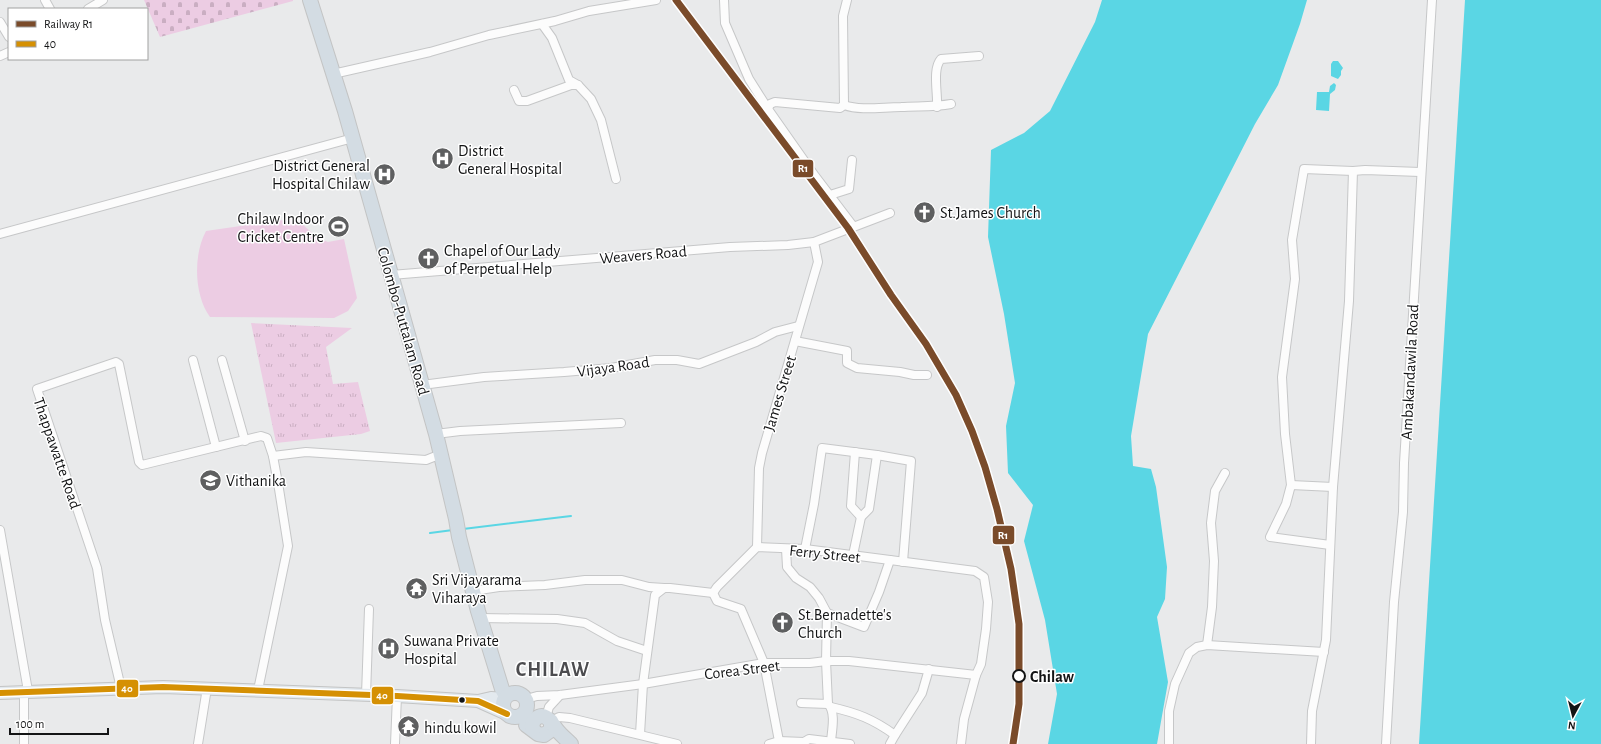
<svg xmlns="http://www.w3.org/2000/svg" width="1601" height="744" font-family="'Alegreya Sans',sans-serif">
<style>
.grass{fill:url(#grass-tufts)}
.cemetery{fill:url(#cemetery-stones)}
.garden{fill:#eccce3}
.water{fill:#5ad6e4}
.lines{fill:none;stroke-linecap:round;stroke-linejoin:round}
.stream{stroke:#5ad6e4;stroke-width:2}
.street-casing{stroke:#c6c7c8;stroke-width:10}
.primary-casing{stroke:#c3c4c4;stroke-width:14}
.highway-casing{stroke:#c3c4c4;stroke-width:16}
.street{stroke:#fcfcfc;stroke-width:8}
.primary{stroke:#e3e9ee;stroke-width:12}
.highway{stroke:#d3dce3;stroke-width:14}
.bus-1-casing{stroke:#fff;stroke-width:9}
.bus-1{stroke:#d59003;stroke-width:6}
.rail-1-casing{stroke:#fff;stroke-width:10}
.rail-1{stroke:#7a4b2a;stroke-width:7}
.stop-dot{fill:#fff;stroke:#131415;stroke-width:2}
.bus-dot{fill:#131415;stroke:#fff;stroke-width:1.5}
.labels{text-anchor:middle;stroke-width:3;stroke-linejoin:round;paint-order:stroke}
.poi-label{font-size:16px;fill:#131415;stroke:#fff;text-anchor:start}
.street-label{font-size:16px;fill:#131415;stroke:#fff}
.stop-label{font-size:16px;font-weight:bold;fill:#131415;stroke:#fff;text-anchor:start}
.district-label{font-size:20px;font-weight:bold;letter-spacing:1px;fill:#4c4c4f;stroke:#fff}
.line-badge{stroke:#fff;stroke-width:1.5}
.badge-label{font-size:11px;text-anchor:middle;font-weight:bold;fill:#fff}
</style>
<defs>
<pattern id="grass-tufts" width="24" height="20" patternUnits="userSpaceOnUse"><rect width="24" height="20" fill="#eccce3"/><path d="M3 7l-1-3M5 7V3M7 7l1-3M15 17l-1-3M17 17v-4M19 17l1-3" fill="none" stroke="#caaec2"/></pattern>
<pattern id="cemetery-stones" width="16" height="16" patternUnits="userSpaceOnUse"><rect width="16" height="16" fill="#eccce3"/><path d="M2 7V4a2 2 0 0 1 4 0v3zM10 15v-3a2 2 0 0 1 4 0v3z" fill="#caaec2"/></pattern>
</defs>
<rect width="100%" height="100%" fill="#e9eaeb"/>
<polygon class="grass" points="251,323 352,328 326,347 333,384 358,382 370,431 361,434 276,443"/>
<polygon class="cemetery" points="144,0 293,0 293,1 160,37"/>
<path class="garden" d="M290,219L302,224L318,238L328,242L344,239L357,298L348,311L334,318L210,317C194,295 193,255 206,231Z"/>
<g class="water">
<polygon points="1102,0 1307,0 1300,24 1278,85 1255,124 1148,334 1131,436 1133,466 1151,469 1156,487 1167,567 1165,599 1157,617 1168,682 1157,744 1048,744 1057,694 1045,620 1024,541 1033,505 1008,473 1006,426 1015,383 1004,314 988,237 991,150 1024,133 1050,111 1095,22"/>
<polygon points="1465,0 1601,0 1601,744 1419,744"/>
<polygon points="1333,61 1338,61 1343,68 1341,71 1341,75 1338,79 1331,76 1331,64"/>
<polygon points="1334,83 1336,85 1335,90 1330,94 1329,111 1316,110 1317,92 1329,92 1330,86"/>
</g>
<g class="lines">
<g class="stream">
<polyline points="463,529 571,516"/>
<polyline points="430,533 453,530"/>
</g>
<defs>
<g id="street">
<polyline points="45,0 50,9"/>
<polyline points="724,0 725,23 749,79 768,109"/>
<polyline points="847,0 843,16 844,105 840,108 775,102 770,104 768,109 815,176 853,226"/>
<polyline points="88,9 103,0"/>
<polyline points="0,22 9,37"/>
<polyline points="542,24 552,38 569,80 578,85 591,99 601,120 616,179"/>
<polyline points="0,56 9,52"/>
<polyline points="333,74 430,52 489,35 555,21 589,11 656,0"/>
<polyline points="514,90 519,101 527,101 571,85 578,85"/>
<path d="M844,105C861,111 882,107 901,107C918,106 934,107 951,104"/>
<path d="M937,107C938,93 932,69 941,59L979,56"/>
<polyline points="830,195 849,189 852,160"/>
<polyline points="0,234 353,138"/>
<polyline points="391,275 730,247 788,245 814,242 890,213"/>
<polyline points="795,341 847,351 847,363 857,368 900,372 914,375 927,375"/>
<polyline points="193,360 216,447"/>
<polyline points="222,360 245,441"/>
<polyline points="422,385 484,377 564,372 611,368 655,360 677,360 699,364 756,342 775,332 798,326"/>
<polyline points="436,434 460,431 621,423"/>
<polyline points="855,452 851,506 861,517"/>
<polyline points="273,456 306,452 426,460 441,454"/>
<polyline points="1291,485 1333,487"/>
<polyline points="0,530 28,691"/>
<polyline points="1330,545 1270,537 1286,504 1291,485 1285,434 1282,377 1295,279 1292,240 1304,169 1353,171"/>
<polyline points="757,547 759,468 762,453 818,262 814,242"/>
<path d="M786,549L787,567L796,578L810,587L819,598L827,613L826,661L828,704C836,712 832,730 831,741"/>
<polyline points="805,549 814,504 822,448 877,455 911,461 903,562"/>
<polyline points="853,555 861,517 869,509 877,455"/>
<polyline points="473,591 499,587 545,585 585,580 622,580 649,587 664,588"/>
<polyline points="713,593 717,601 741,609 764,663 779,741"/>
<polyline points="827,613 864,627 879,592 890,560"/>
<polyline points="481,618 557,619 585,623 617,641 647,651"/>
<polyline points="1207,645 1212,607 1214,561 1211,523 1215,491 1225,473"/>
<polyline points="121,688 105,620 97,568 37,389 116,362 119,364 139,462 142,465 261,436 267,438 273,456 279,489 288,546 258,690"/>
<polyline points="24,692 24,744"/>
<polyline points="366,695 369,609"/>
<polyline points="526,699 537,696 560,695 643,684 764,663 810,663 826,661 849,661 976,675"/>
<polyline points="801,703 828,704"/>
<path d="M831,707C857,713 873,719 895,735"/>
<polyline points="546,717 549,707 560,695"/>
<polyline points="551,721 559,717 570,718 677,744"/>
<polyline points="640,734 643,684 655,595 664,588 670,588 713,593 717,587 757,547 805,549 975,571 984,577 988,602 986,629 981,664 976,675 964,719 961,744"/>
<polyline points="198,744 207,688"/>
<polyline points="395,744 397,696"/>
<polyline points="769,744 779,741 804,742 809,739 850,744"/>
<polyline points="890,744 895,735 922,693 929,669"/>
<polyline points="1169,744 1169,711 1175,684 1189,653 1197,647 1207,645 1324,652"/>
<polyline points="1311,744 1312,711 1326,640 1333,487 1349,301 1353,171 1365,170 1420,172"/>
<polyline points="1386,744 1394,602 1403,512 1404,463 1432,0"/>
</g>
<g id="primary">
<polyline points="0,693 163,687 397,696 478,701 507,714"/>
<polyline points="478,701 491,698 504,699"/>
</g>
<g id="highway">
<polyline points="310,0 345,111 436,434 456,519 459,537 478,611 502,689 506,696"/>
<circle cx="515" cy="705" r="12"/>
<polyline points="526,725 538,734 544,735 551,730 551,721"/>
<path d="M533,729L532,726L534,720C545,710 551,722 557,730C561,735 566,739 571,744"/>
</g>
</defs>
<use href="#street" class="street-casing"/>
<use href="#primary" class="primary-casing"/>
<use href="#highway" class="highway-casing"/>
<use href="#street" class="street"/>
<use href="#primary" class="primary"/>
<use href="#highway" class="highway"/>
<defs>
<polyline id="bus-1" points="0,693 163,687 397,696 478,701 507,714"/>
</defs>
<use href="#bus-1" class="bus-1-casing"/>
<use href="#bus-1" class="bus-1"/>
<defs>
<polyline id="rail-1" points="676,0 848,228 891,295 926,344 956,395 972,431 985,467 997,509 1011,569 1019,624 1019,704 1013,744"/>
</defs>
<use href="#rail-1" class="rail-1-casing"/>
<use href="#rail-1" class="rail-1"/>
</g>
<defs>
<symbol id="hospital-disc" viewBox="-11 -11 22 22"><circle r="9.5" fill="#5e5f60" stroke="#fff"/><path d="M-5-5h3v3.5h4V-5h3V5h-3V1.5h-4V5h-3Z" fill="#fff"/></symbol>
<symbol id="church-disc" viewBox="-11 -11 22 22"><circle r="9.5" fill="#5e5f60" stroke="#fff"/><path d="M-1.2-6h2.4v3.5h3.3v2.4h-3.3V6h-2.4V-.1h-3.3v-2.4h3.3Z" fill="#fff"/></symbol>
<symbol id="stadium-disc" viewBox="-11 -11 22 22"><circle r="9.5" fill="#5e5f60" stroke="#fff"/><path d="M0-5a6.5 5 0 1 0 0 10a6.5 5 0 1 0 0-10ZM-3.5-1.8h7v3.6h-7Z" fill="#fff"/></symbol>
<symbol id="university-disc" viewBox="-11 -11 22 22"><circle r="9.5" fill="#5e5f60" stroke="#fff"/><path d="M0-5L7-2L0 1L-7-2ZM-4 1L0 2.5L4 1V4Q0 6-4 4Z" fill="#fff"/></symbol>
<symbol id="temple-disc" viewBox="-11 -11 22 22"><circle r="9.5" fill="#5e5f60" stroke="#fff"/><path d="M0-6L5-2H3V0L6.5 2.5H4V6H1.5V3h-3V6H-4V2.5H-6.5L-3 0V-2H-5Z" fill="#fff"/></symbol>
</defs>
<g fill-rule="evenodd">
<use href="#hospital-disc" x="430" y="146" width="25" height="25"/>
<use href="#hospital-disc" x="372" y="162" width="25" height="25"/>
<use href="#church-disc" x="912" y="200" width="25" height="25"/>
<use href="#stadium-disc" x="326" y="214" width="25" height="25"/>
<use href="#church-disc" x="416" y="246" width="25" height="25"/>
<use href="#university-disc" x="198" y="468" width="25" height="25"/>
<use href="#temple-disc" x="404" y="576" width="25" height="25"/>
<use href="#church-disc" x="770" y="610" width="25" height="25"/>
<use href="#hospital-disc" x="376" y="636" width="25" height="25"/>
<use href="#temple-disc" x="396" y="714" width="25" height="25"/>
</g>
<circle class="stop-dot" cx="1019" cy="676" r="6"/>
<circle class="bus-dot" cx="462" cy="700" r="3.5"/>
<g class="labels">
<g class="poi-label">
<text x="458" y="156">District<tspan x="458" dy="18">General Hospital</tspan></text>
<text x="370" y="171" text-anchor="end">District General<tspan x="370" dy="18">Hospital Chilaw</tspan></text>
<text x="940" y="218">St.James Church</text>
<text x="324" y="224" text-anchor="end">Chilaw Indoor<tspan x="324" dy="18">Cricket Centre</tspan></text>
<text x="444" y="256">Chapel of Our Lady<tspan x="444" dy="18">of Perpetual Help</tspan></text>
<text x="226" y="486">Vithanika</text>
<text x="432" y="585">Sri Vijayarama<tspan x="432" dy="18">Viharaya</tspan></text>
<text x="798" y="620">St.Bernadette's<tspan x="798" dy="18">Church</tspan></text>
<text x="404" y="646">Suwana Private<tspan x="404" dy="18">Hospital</tspan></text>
<text x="424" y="733">hindu kowil</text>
</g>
<g class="street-label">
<text transform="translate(643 254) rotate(-5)" y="6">Weavers Road</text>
<text transform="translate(404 321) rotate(74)" y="6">Colombo-Puttalam Road</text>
<text transform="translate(613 366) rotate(-8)" y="6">Vijaya Road</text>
<text transform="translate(1409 372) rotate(-87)" y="6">Ambakandawila Road</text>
<text transform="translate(779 393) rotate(-73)" y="6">James Street</text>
<text transform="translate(58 453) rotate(71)" y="6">Thappawatte Road</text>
<text transform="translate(825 553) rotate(6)" y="6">Ferry Street</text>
<text transform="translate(742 669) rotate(-7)" y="6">Corea Street</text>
</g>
<g class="stop-label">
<text x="1030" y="682">Chilaw</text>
</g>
<g class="district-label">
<text x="553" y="676">CHILAW</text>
</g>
</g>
<g class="line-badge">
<rect x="792" y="159" width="22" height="19" rx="4" fill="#7a4b2a"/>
<rect x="992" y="525" width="23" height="20" rx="4" fill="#7a4b2a"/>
<rect x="116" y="679" width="23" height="19" rx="4" fill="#d59003"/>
<rect x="371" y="686" width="23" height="19" rx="4" fill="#d59003"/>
</g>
<g class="badge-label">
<text x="803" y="172">R1</text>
<text x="1003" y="539">R1</text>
<text x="127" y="692">40</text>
<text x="382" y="699">40</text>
</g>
<rect x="8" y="8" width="140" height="52" fill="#ffffff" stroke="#a1a1a1"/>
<rect x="16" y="21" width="20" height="6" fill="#7a4b2a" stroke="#a1a1a1"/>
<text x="44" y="28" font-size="12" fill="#131415">Railway R1</text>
<rect x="16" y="41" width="20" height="6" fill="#d59003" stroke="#a1a1a1"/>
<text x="44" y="48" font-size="12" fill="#131415">40</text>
<g transform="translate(1573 716) rotate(187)" stroke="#ffffff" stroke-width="3" paint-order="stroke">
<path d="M0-3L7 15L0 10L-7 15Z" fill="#131415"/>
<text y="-6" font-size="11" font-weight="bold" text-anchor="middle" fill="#131415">N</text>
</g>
<path d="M10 728v6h98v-6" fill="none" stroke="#131415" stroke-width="2"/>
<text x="16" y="728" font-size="12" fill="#131415" stroke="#ffffff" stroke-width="3" paint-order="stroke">100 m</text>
</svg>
